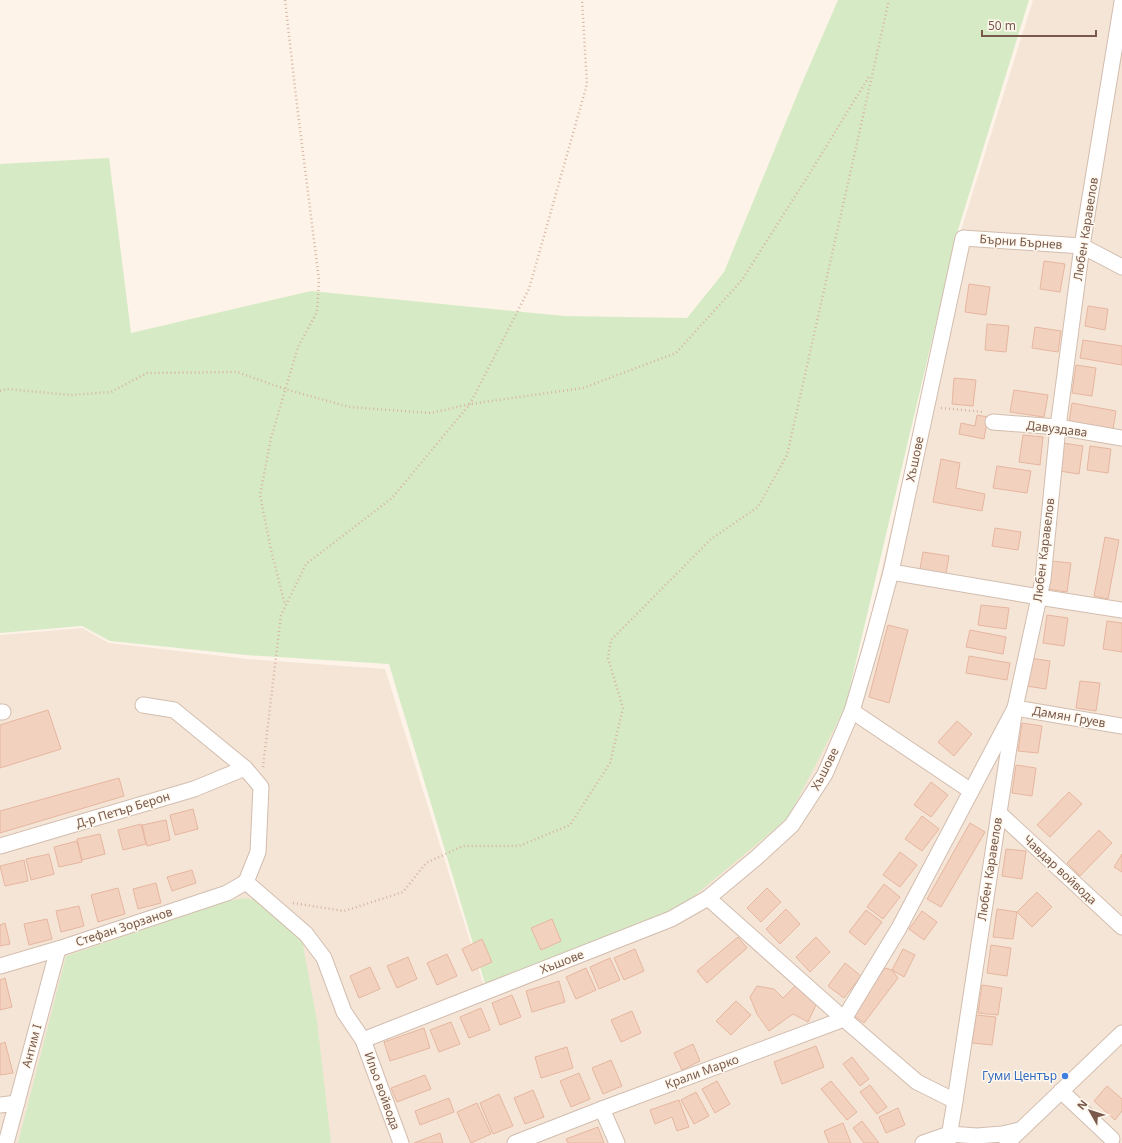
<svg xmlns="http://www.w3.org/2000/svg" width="1122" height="1143" font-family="'Noto Sans',sans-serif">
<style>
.residential{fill:#f5e5d6}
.green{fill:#d6ebc5}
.building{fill:#f3d1bf;stroke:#e6b69f}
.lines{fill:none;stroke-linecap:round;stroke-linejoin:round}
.minor-casing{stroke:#d2bdaf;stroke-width:17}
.path{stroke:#d8b4a1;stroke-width:2.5;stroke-dasharray:1 3;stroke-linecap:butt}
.minor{stroke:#fff;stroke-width:15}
.shop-dot{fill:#3f7fe0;stroke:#fff8ee;stroke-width:1.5}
.labels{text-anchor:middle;stroke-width:3;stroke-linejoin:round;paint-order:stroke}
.street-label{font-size:12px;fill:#78594b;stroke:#fff8ee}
.shop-label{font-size:12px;fill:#366cbe;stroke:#fff8ee;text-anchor:end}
</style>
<rect width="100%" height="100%" fill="#fdf3e8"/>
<polygon class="residential" points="1033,0 1122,0 1122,1143 0,1143 0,635 82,628 109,643 248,659 385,669 485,989 674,916 849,710 961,230"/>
<g class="green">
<polygon points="838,0 1029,0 958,230 845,708 788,818 671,915 486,987 389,664 246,655 110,641 82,626 0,633 0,164 109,158 131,333 311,291 564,316 687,318 724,272 802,83"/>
<polygon points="245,898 259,901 303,940 304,951 317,1021 331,1143 18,1143 66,956 228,901"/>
</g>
<g class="building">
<polygon points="1044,261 1065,264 1060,292 1040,289"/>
<polygon points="969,284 990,287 986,315 965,312"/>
<polygon points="1088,306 1108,309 1105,330 1085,326"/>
<polygon points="987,324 1009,326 1006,352 985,350"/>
<polygon points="1035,327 1061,331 1058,352 1032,348"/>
<polygon points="1083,340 1122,346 1122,365 1080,358"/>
<polygon points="1076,365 1096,368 1092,396 1072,393"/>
<polygon points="954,378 976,380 973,406 952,404"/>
<polygon points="1014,390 1048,395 1044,417 1010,412"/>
<polygon points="1072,403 1116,411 1113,429 1069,422"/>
<polygon points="977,415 988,417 984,439 959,434 961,423 975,426"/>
<polygon points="1023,435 1043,437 1040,465 1019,462"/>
<polygon points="1063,443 1083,446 1079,474 1059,471"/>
<polygon points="1090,446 1111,449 1108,473 1087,470"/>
<polygon points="941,459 960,463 956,488 985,494 982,511 933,502"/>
<polygon points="997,466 1031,471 1027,493 993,488"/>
<polygon points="995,528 1021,532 1018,550 992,546"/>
<polygon points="1105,537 1119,540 1108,599 1094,596"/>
<polygon points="923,552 949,556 946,574 920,569"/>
<polygon points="1051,561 1071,563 1067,592 1047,589"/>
<polygon points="981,605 1009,608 1006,629 978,625"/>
<polygon points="1047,615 1068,618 1064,646 1043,643"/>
<polygon points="1107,621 1122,623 1122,652 1103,649"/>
<polygon points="888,625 908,630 889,703 869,697"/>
<polygon points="970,630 1006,637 1003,654 966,647"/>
<polygon points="969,656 1010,663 1007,680 966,673"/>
<polygon points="1030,658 1050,661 1046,689 1026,686"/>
<polygon points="1080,681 1100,683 1096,711 1076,708"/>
<polygon points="48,710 61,749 0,768 0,725"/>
<polygon points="957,721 972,734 954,756 938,742"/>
<polygon points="1022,723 1042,726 1038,753 1018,751"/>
<polygon points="1016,765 1036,768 1032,796 1012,793"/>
<polygon points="119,778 124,796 0,833 0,811"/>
<polygon points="931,782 948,795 931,817 914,805"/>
<polygon points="1069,792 1082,804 1050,837 1037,825"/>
<polygon points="193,809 198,829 175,835 170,815"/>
<polygon points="922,816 939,829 922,851 905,839"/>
<polygon points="166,820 170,840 147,846 142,825"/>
<polygon points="970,823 985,832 941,907 927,899"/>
<polygon points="141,824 146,844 123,850 118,830"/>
<polygon points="1099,830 1112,843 1080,876 1067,863"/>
<polygon points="100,834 105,854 82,860 77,839"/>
<polygon points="77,841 82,862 59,867 54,847"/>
<polygon points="1006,849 1026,851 1022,879 1002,876"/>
<polygon points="900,852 917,865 900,887 883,875"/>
<polygon points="49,854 54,874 31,880 26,859"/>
<polygon points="1122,854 1122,872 1114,867"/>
<polygon points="24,860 28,881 5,886 0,866"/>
<polygon points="192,870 196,883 172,891 167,877"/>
<polygon points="156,883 161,903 138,909 133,889"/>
<polygon points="884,884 900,897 883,919 867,907"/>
<polygon points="118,888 125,914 98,922 91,895"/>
<polygon points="767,888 781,902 761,922 747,908"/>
<polygon points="1037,892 1052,907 1032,927 1017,912"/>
<polygon points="79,906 84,926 61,932 56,911"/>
<polygon points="786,909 800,924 780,944 766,929"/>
<polygon points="997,909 1017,912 1013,939 993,937"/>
<polygon points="866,910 882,922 865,945 849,932"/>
<polygon points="922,911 937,922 924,940 909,929"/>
<polygon points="47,919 52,939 29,945 24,924"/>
<polygon points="552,919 561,941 541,950 531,928"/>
<polygon points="5,923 10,944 0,946 0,925"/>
<polygon points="738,937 747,948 707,983 697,971"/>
<polygon points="816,937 830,952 810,972 796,957"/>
<polygon points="482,939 492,962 472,971 462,949"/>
<polygon points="991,945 1011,948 1007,976 987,973"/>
<polygon points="635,949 644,971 624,980 614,958"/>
<polygon points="903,949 915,955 904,977 892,970"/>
<polygon points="447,954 457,976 437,985 427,963"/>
<polygon points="408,957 417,979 397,988 387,966"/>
<polygon points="610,958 620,980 599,989 590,967"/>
<polygon points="845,963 861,976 844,998 828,986"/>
<polygon points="370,967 380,989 359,998 350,976"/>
<polygon points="586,968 596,990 576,999 566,977"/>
<polygon points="885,968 892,970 898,978 864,1023 851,1014"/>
<polygon points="5,978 12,1007 0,1010 0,980"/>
<polygon points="559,981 565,1002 532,1012 526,991"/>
<polygon points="796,985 816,1005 808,1022 793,1014 769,1031 757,1014 750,997 757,986 774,989 783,998"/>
<polygon points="982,985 1002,988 998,1015 978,1013"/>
<polygon points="512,995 521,1017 500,1025 492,1003"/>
<polygon points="736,1001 751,1015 731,1035 716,1021"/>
<polygon points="481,1008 490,1030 469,1038 460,1017"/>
<polygon points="632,1011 641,1033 621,1042 611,1020"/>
<polygon points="976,1015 996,1017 992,1045 972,1043"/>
<polygon points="451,1022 460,1044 439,1052 430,1030"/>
<polygon points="424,1028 430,1048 390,1061 384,1042"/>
<polygon points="5,1042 13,1073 0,1075 0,1044"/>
<polygon points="693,1044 700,1061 682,1070 674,1053"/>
<polygon points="816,1046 824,1067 782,1084 774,1062"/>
<polygon points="567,1047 573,1068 541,1078 535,1057"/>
<polygon points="852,1057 869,1079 860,1086 843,1064"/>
<polygon points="611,1060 622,1086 603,1094 592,1068"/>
<polygon points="579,1073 590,1099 571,1107 560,1081"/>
<polygon points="425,1075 431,1089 397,1102 391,1088"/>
<polygon points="717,1081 730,1104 715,1113 702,1089"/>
<polygon points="831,1081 857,1112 847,1120 821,1089"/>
<polygon points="870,1085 887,1107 877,1114 860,1092"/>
<polygon points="1107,1086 1122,1099 1122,1111 1115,1120 1094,1101"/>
<polygon points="533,1090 544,1117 525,1124 514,1098"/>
<polygon points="696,1092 709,1116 694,1124 681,1100"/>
<polygon points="499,1094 513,1126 493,1134 480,1103"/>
<polygon points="449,1098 454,1112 420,1125 415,1111"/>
<polygon points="679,1100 689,1127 677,1131 672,1117 655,1124 650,1110"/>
<polygon points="477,1103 491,1134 471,1143 457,1112"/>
<polygon points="898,1108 905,1125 886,1133 879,1117"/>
<polygon points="862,1121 879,1143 864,1143 853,1128"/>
<polygon points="843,1123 851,1143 829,1143 824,1131"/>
<polygon points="598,1127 604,1143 568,1143 566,1139"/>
<polygon points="440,1133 443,1143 414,1143"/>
</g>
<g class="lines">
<defs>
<g id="minor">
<polyline points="993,422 1058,427 1122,438"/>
<polyline points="891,572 1039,597 1122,610"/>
<polyline points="143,705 174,710 245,768 261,787 258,852 246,882"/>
<polyline points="852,711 971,791"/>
<polyline points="0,712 3,712"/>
<polyline points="999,813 1122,927"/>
<polyline points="0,846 194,789 245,768"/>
<polyline points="246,882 306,934 324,958 344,1012 363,1040 401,1143"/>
<polyline points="708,898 844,1019 917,1082 955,1101"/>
<polyline points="0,966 58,949 227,893 246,882"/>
<polyline points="363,1040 671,919 708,898 756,858 792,825 825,774 852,711 871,646 891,572 963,238 1082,246 1122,267"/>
<polyline points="1061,1091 1112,1139"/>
<polyline points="0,1105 17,1103"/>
<polyline points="602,1109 617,1143"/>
<polyline points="6,1143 58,949"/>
<polyline points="515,1143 602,1109 844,1019 899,928 1015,708 1122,726"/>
<polyline points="923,1143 949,1134 977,1136 1002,1134 1020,1130"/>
<polyline points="948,1143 955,1101 1015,708 1043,579 1058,427 1082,246 1122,2"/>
<polyline points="1007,1143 1122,1033"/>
</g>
</defs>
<use href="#minor" class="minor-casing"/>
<g class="path">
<polyline points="285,0 296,97 319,280 317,312 298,347 271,438 260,495 271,550 285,605"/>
<polyline points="0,391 7,389 71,395 111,392 147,373 237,372 285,389 349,407 431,413 470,404 583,388 676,353 742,280 813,168 870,75"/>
<polyline points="941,408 984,412"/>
<polyline points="263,767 281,615 306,564 392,498 470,404 529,289 587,84 582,0"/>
<polyline points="293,903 344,911 403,892 426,863 463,846 519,846 570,825 610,763 623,708 608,658 611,640 711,539 758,507 787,455 889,0"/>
</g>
<use href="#minor" class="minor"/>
</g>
<circle class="shop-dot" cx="1065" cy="1076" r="4"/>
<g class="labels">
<g class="street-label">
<text transform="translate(1086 229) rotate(-81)" y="4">Любен Каравелов</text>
<text transform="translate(1021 242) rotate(4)" y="4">Бърни Бърнев</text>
<text transform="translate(1057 429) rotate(7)" y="4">Давуздава</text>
<text transform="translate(915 459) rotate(-78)" y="4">Хъшове</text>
<text transform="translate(1044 550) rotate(-83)" y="4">Любен Каравелов</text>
<text transform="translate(1069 717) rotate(10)" y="4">Дамян Груев</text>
<text transform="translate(825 769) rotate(-63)" y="4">Хъшове</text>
<text transform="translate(123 810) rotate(-17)" y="4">Д-р Петър Берон</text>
<text transform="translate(990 869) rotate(-81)" y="4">Любен Каравелов</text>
<text transform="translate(1060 870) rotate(43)" y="4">Чавдар войвода</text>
<text transform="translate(124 927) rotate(-18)" y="4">Стефан Зорзанов</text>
<text transform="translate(562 962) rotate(-21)" y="4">Хъшове</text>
<text transform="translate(32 1046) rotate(-75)" y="4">Антим I</text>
<text transform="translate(702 1072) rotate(-20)" y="4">Крали Марко</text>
<text transform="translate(382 1091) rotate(70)" y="4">Ильо войвода</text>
</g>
<g class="shop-label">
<text x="1057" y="1080">Гуми Център</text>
</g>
</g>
<g transform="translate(1090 1111) rotate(309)" stroke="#fff8ee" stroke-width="3" paint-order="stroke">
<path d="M0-3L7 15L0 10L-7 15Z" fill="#78594b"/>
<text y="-6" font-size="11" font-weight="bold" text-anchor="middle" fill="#78594b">N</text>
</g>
<path d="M982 30v6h114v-6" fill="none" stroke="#78594b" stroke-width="2"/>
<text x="988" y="30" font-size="12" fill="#78594b" stroke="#fff8ee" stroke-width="3" paint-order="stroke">50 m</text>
</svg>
